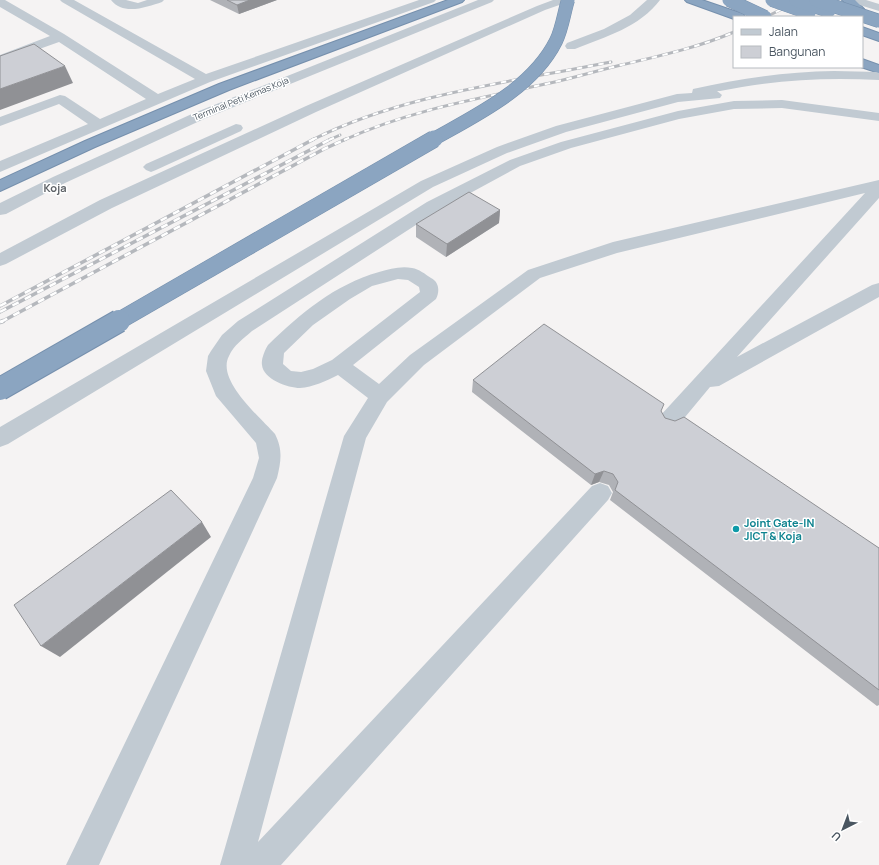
<svg xmlns="http://www.w3.org/2000/svg" width="879" height="865" font-family="Manrope,sans-serif">
<style>
.lines{fill:none;stroke-linecap:round;stroke-linejoin:round}
.highway-casing{stroke:#7690ad;stroke-width:2}
.minor{fill:#c1cad2;fill-rule:evenodd}
.highway{fill:#8ba5c1;fill-rule:evenodd}
.rail-far2-casing{stroke:#b5b8bd;stroke-width:3}
.rail-far1-casing{stroke:#b5b8bd;stroke-width:3.5}
.rail-casing{stroke:#b5b8bd;stroke-width:4.5}
.rail-far2{stroke:#fff;stroke-width:2;stroke-dasharray:5.5;stroke-linecap:butt}
.rail-far1{stroke:#fff;stroke-width:2.5;stroke-dasharray:7;stroke-linecap:butt}
.rail{stroke:#fff;stroke-width:3;stroke-dasharray:9;stroke-linecap:butt}
.highway-bridge-far2-casing{stroke:#7690ad;stroke-width:14;stroke-linecap:butt}
.highway-bridge-far1-casing{stroke:#7690ad;stroke-width:18;stroke-linecap:butt}
.highway-bridge-casing{stroke:#7690ad;stroke-width:24;stroke-linecap:butt}
.highway-bridge-far2{stroke:#8ba5c1;stroke-width:13}
.highway-bridge-far1{stroke:#8ba5c1;stroke-width:17}
.highway-bridge{stroke:#8ba5c1;stroke-width:22}
.wall{fill:#b0b2b7}
.shaded-wall{fill:#909195}
.building{fill:#cdcfd5;stroke:#909195}
.culture-dot{fill:#0f9aa8;stroke:#fff;stroke-width:1.5}
.labels{text-anchor:middle;stroke-width:3;stroke-linejoin:round;paint-order:stroke}
.far-street-label{font-size:9px;fill:#4a5661;stroke:#fff}
.far-quarter-label{font-size:11px;font-weight:bold;fill:#5f6368;stroke:#fff}
.culture-label{font-size:11px;font-weight:bold;fill:#0d838f;stroke:#fff;text-anchor:start}
</style>
<rect width="100%" height="100%" fill="#f5f3f3"/>
<g class="lines">
<defs>
<g id="highway">
<polygon points="448,0 464,0 462,2 229,90 95,147 0,191 0,180 85,141 219,84"/>
<polygon points="685,0 702,0 743,14 745,17 734,17 734,19 687,2"/>
<polygon points="842,0 855,0 864,9 868,17 866,20 862,21 862,17 856,17 855,12"/>
<polygon points="862,27 879,33 879,41 862,35"/>
<polygon points="862,59 879,65 879,73 861,67"/>
</g>
</defs>
<use href="#highway" class="highway-casing"/>
<g class="minor">
<polygon points="0,0 5,0 64,34 158,94 195,79 62,2 60,0 74,0 206,74 419,0 436,0 434,2 210,82 0,172 0,161 88,124 59,104 0,126 0,117 60,95 65,96 100,119 146,99 59,42 0,63 0,55 50,36 0,7"/>
<path d="M111,0H126L138,3L147,0H164L162,2C147,7 123,16 111,0Z"/>
<polygon points="478,0 494,0 492,2 204,119 65,183 6,214 0,215 0,203 53,177 194,113"/>
<polygon points="553,0 570,0 568,2 545,10 316,112 112,208 6,264 0,266 0,253 100,200 306,106 537,6"/>
<path d="M647,0H660C640,27 605,37 575,49H567L565,46L567,43L604,29L630,15Z"/>
<polygon points="848,0 866,0 879,4 879,11 850,2"/>
<path d="M834,71L879,72V80C825,77 773,80 720,91H717L722,95L720,98L678,102L566,132L507,153L433,187L8,444L0,447V427L421,181L497,147L556,126L677,94L692,93L693,89C740,78 786,72 834,71Z"/>
<path d="M782,100L879,113V121L782,108L734,109L679,119L571,148L520,166L439,210L252,331C243,339 234,345 229,356C216,380 260,417 275,434C283,450 281,461 277,478L99,865H66L253,478L259,458L256,443L216,396L206,371L208,356L211,351L222,335L238,321L427,202L510,160L561,142L678,111L734,101Z"/>
<polygon points="236,124 241,125 243,128 241,131 156,170 151,172 146,170 143,167 146,164"/>
<path d="M879,180V198L737,357L872,285L879,283V297L719,386L710,387L676,428L668,431L660,428L657,422L660,416L865,193L617,253L540,278L424,365L387,402L366,438L258,842L592,486L600,483L608,486L612,493L608,500L281,865H220L344,436L368,398L338,375C326,381 313,387 300,388C288,388 263,379 262,365C261,359 265,350 268,345C301,313 334,285 379,272C390,269 400,266 412,268C419,269 425,274 431,278C439,282 440,291 436,299L353,365L379,384L410,355L528,270L613,242ZM398,279L408,280L419,287L420,292L332,360L313,369L301,372L291,371L283,364L284,353L313,325L350,299L372,286Z"/>
</g>
<use href="#highway" class="highway"/>
<defs>
<g id="rail-far2">
<polyline points="766,17 800,0"/>
<path d="M312,140C403,94 512,82 611,62"/>
<polyline points="329,140 340,135"/>
<path d="M344,140C415,108 484,98 559,81C580,76 600,70 621,65C659,56 697,48 734,32"/>
</g>
<g id="rail-far1">
<polyline points="0,306 314,139"/>
<polyline points="0,312 331,139"/>
<polyline points="1,322 324,149 346,139"/>
</g>
<polyline id="rail" points="0,322 3,321"/>
</defs>
<use href="#rail-far2" class="rail-far2-casing"/>
<use href="#rail-far1" class="rail-far1-casing"/>
<use href="#rail" class="rail-casing"/>
<use href="#rail-far2" class="rail-far2"/>
<use href="#rail-far1" class="rail-far1"/>
<use href="#rail" class="rail"/>
<defs>
<g id="highway-bridge-far2">
<polyline points="729,0 765,17"/>
<polyline points="772,0 809,13"/>
<polyline points="796,0 829,11"/>
<polyline points="816,0 879,21"/>
<path d="M432,140C476,115 532,89 556,41C562,29 564,13 568,0"/>
</g>
<polyline id="highway-bridge-far1" points="117,322 434,139"/>
<polyline id="highway-bridge" points="0,389 119,321"/>
</defs>
<use href="#highway-bridge-far2" class="highway-bridge-far2-casing"/>
<use href="#highway-bridge-far1" class="highway-bridge-far1-casing"/>
<use href="#highway-bridge" class="highway-bridge-casing"/>
<use href="#highway-bridge-far2" class="highway-bridge-far2"/>
<use href="#highway-bridge-far1" class="highway-bridge-far1"/>
<use href="#highway-bridge" class="highway-bridge"/>
</g>
<g class="wall">
<polygon points="210,0 277,0 239,14"/>
<polygon points="500,210 499,223 446,257 416,237 416,224"/>
<polygon points="473,380 661,411 665,418 879,548 879,705 877,706 610,500 613,492 609,485 599,482 591,485 472,392"/>
</g>
<g class="shaded-wall">
<polygon points="250,0 277,0 239,14 237,5"/>
<polygon points="65,66 73,83 0,110 0,89"/>
<polygon points="500,210 499,223 446,257 447,244"/>
<polygon points="604,471 599,482 591,485 595,474"/>
<polygon points="202,522 211,537 60,657 41,646"/>
</g>
<g class="building">
<polygon points="227,0 250,0 237,5"/>
<polygon points="34,44 65,66 0,89 0,56"/>
<polygon points="469,192 500,210 447,244 416,224"/>
<polygon points="544,324 664,404 661,411 665,418 675,421 684,417 879,548 879,690 615,490 618,482 613,474 604,471 595,474 473,380"/>
<polygon points="171,490 202,522 41,646 14,605"/>
</g>
<circle class="culture-dot" cx="736" cy="529" r="4"/>
<g class="labels">
<g class="far-street-label">
<text transform="translate(241 99) rotate(-22)" y="3">Terminal Peti Kemas Koja</text>
</g>
<g class="far-quarter-label">
<text x="55" y="192">Koja</text>
</g>
<g class="culture-label">
<text x="744" y="527">Joint Gate-IN<tspan x="744" dy="13">JICT &amp; Koja</tspan></text>
</g>
</g>
<rect x="733" y="16" width="130" height="52" fill="#ffffff" stroke="#b7bbc0"/>
<rect x="741" y="29" width="20" height="6" fill="#c1cad2" stroke="#b7bbc0"/>
<text x="769" y="36" font-size="12" fill="#4a5661">Jalan</text>
<rect x="741" y="46" width="20" height="12" fill="#cdcfd5" stroke="#b7bbc0"/>
<text x="769" y="56" font-size="12" fill="#4a5661">Bangunan</text>
<g transform="translate(843 829) rotate(222)" stroke="#ffffff" stroke-width="3" paint-order="stroke">
<path d="M0-3L7 15L0 10L-7 15Z" fill="#4a5661"/>
<text y="-6" font-size="11" font-weight="bold" text-anchor="middle" fill="#4a5661">U</text>
</g>
</svg>
